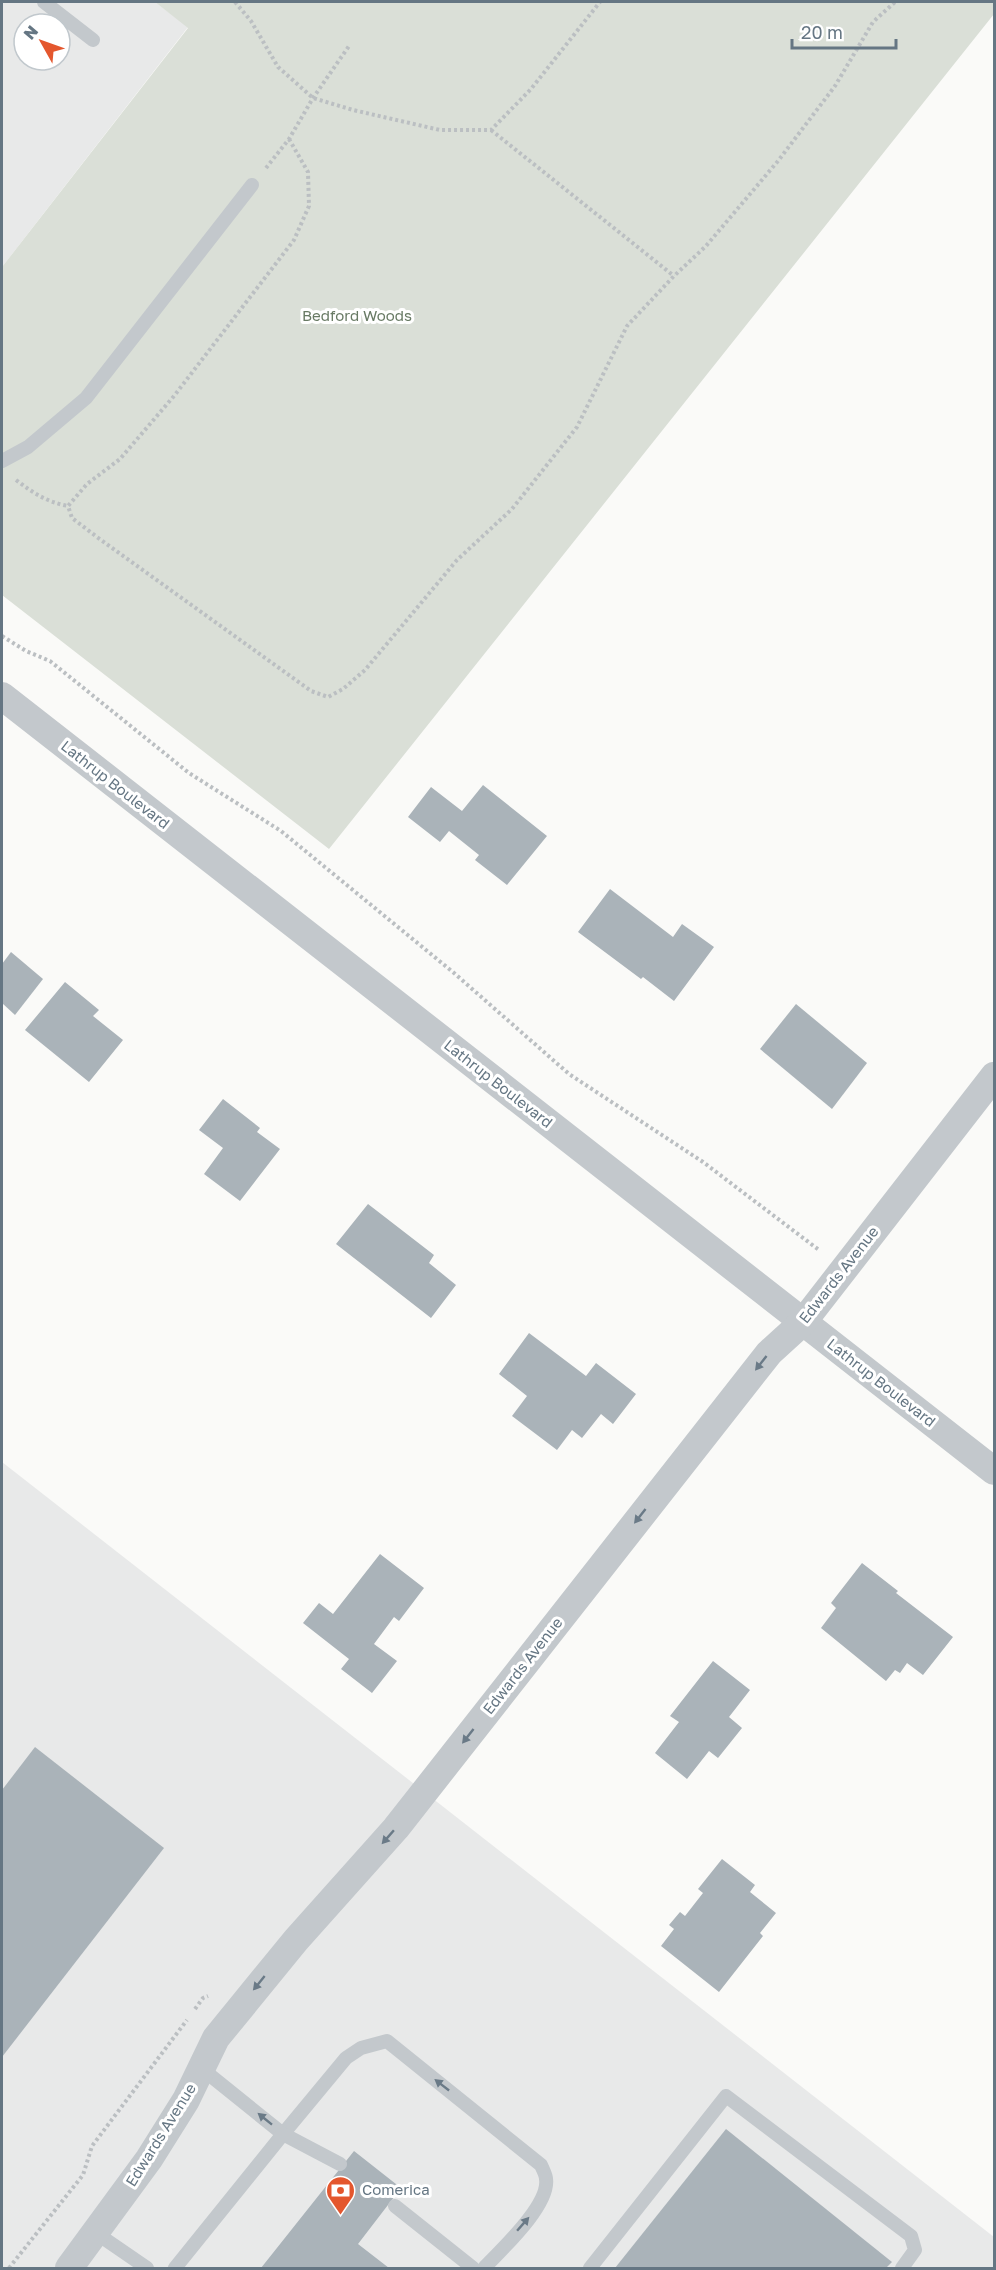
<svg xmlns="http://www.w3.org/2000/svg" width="996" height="2270" font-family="'Golos Text',sans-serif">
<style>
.built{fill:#e8e9e9;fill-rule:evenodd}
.green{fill:#dadfd7}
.building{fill:#aab3b9}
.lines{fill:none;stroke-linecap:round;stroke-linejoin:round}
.path{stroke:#bbbfc2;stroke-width:4;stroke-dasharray:3 3;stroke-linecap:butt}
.service{stroke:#c3c8cc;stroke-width:14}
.minor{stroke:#c3c8cc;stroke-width:28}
.oneway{fill:#6a7a87}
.labels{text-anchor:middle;stroke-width:6;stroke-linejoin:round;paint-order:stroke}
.park-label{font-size:15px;fill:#687a64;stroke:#fff}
.street-label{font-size:15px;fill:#657683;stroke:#fff}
.poi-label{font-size:15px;fill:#657683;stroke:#fff;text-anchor:start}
</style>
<rect width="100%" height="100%" fill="#fafaf8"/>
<g class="built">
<path d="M2,2H155L188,27L2,267ZM24,24H60V60H24Z"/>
<polygon points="2,1462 994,2237 994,2268 2,2268"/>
</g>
<polygon class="green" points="155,2 994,2 994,14 329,849 2,595 2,267 188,28"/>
<g class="building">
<polygon points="483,785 547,836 507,885 475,860 479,855 449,831 440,842 408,817 431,787 462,811"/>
<polygon points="610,889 673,937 682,924 714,947 674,1001 643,977 641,979 578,932"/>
<polygon points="11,952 43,979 15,1015 2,1003 2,964"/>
<polygon points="65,982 99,1010 93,1016 123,1040 89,1082 25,1030"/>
<polygon points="796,1004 867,1063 832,1109 760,1049"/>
<polygon points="223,1099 260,1128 257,1132 280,1149 240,1201 204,1174 223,1148 199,1130"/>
<polygon points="368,1204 434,1255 429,1263 456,1285 431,1318 336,1244"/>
<polygon points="529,1333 586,1376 596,1363 636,1394 613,1424 601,1414 582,1438 572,1430 557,1450 512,1416 527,1396 499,1374"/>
<polygon points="380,1554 424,1588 399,1621 394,1617 374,1644 397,1661 372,1693 341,1669 349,1659 303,1623 319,1603 333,1614"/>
<polygon points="862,1563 898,1591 896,1593 953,1637 923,1675 907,1663 900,1673 895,1670 886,1681 821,1628 836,1608 831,1603"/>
<polygon points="713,1661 750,1690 729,1717 742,1728 718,1758 709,1751 687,1779 655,1753 679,1722 670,1716"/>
<polygon points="35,1747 164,1848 2,2057 2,1790"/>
<polygon points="722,1859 755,1885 750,1892 776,1913 760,1933 763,1936 719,1992 661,1946 674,1929 669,1925 680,1912 685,1916 703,1893 698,1889"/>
<polygon points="726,2129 892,2262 886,2268 615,2268"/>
<polygon points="354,2151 401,2188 358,2244 389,2268 261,2268"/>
</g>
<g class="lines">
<g class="path">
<polyline points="235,2 251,21 278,67 313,98 353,110 440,130 491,130 531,89 600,2"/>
<polyline points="491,130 674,276"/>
<polyline points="289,139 308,172 309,206 294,240 174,396 120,459 87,484 68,506 72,518 97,537 311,691 328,697 343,689 365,670 457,560 512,509 577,427 627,326 674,276 706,246 778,161 835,86 873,22 895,2"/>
<polyline points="266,168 289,139 313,98 349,46"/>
<path d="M16,480C33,493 47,502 68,506"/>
<polyline points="2,636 26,651 50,661 189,773 281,831 454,973 569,1074 703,1162 819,1250"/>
<polyline points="195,2009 203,1998 208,1996"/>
<polyline points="9,2268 83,2175 92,2146 187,2020"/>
</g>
<g class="service">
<polyline points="44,2 93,40"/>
<polyline points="2,461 28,447 86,398 252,185"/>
<path d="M201,2068L283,2134L346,2058L361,2048L387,2041L541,2165C543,2170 546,2175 546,2179C550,2205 501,2250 484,2268"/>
<polyline points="395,2206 473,2268"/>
<polyline points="96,2233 147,2268"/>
<polyline points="175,2268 283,2134 340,2164"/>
<polyline points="590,2268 726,2096 911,2236 915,2250 902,2268"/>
</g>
<g class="minor">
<polyline points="2,696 994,1471"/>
<polyline points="69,2268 149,2159 186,2100 216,2038 296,1940 396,1828 769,1353 803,1322 994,1076"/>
</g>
</g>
<defs><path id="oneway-solid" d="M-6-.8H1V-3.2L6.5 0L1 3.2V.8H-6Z" transform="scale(1.5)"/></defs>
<g class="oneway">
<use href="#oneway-solid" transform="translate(761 1363) rotate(128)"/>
<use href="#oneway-solid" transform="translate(640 1516) rotate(128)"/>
<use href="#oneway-solid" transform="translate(468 1736) rotate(128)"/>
<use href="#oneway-solid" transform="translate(388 1837) rotate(131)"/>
<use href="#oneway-solid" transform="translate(259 1983) rotate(129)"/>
<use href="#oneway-solid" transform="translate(442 2085) rotate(-142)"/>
<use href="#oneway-solid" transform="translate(265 2119) rotate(-141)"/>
<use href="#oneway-solid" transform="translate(523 2224) rotate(-49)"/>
</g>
<defs>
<symbol id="bank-pin" viewBox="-11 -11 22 30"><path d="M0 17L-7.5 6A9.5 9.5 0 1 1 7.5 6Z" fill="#e4572e" stroke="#fff"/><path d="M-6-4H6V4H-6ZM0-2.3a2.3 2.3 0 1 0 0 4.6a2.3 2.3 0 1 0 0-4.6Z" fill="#fff"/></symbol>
</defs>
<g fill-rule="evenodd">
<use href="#bank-pin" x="324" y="2174" width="33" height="45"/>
</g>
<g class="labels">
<g class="park-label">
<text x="357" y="321">Bedford Woods</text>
</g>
<g class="street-label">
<text transform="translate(115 785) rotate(38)" y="5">Lathrup Boulevard</text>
<text transform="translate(498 1084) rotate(38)" y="5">Lathrup Boulevard</text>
<text transform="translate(839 1275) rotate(-52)" y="5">Edwards Avenue</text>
<text transform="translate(881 1383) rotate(38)" y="5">Lathrup Boulevard</text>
<text transform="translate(523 1666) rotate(-52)" y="5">Edwards Avenue</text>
<text transform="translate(161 2135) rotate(-58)" y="5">Edwards Avenue</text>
</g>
<g class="poi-label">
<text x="362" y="2195">Comerica</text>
</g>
</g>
<rect width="996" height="2270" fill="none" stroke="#657683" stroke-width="6"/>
<g transform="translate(42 42) rotate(310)"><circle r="28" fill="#ffffff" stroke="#c1c8cd" stroke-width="1.5"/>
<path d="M0-4.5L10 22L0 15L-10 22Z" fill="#e4572e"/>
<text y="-9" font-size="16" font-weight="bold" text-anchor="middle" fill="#657683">N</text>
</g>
<path d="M792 39v9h104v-9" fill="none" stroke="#657683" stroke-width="3"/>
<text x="801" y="39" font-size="18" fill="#657683" stroke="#ffffff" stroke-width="4.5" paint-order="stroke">20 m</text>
</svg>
